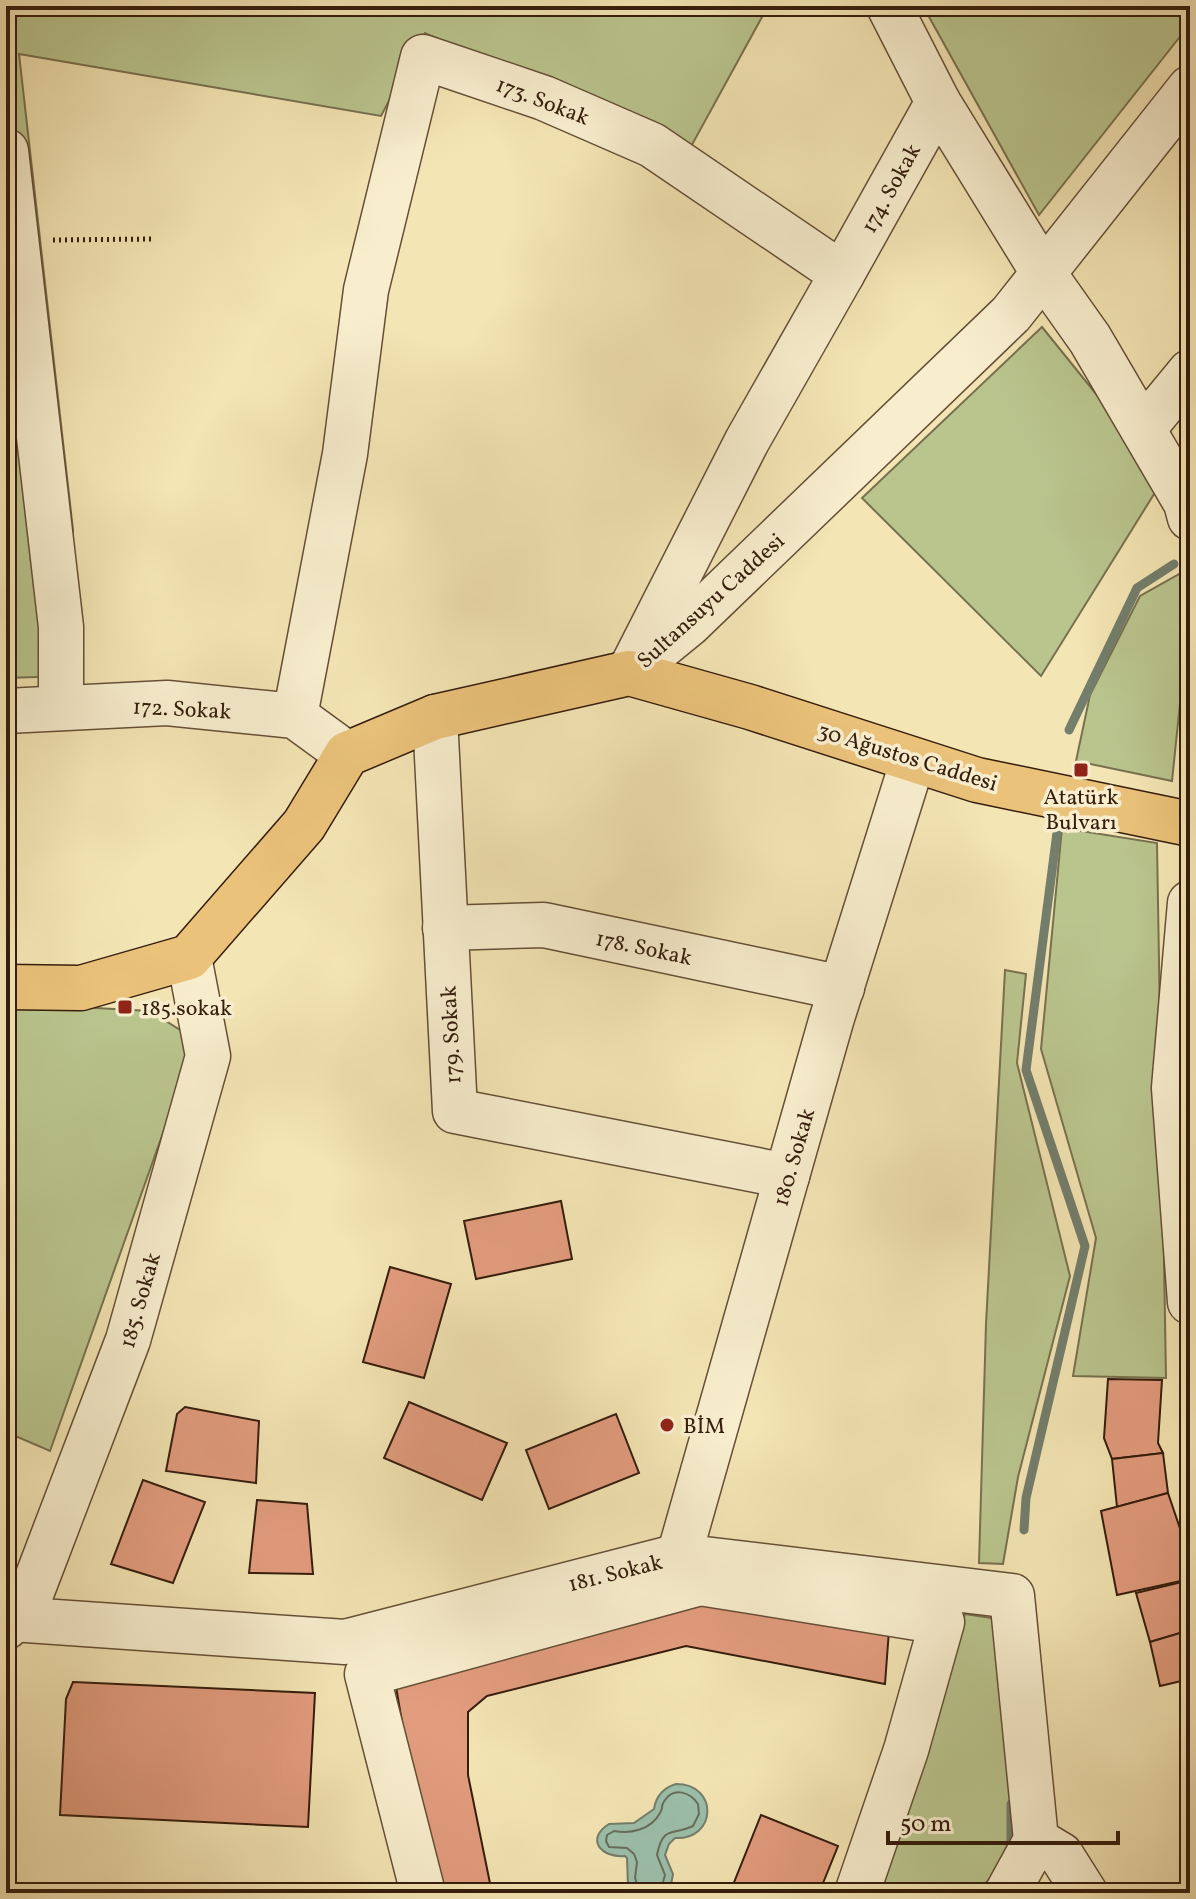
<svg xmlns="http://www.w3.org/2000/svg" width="1196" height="1899" font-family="Vollkorn,serif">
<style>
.green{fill:#bac58e;stroke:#78714e;stroke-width:2}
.water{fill:#9cbfab;stroke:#737e6c;stroke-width:2}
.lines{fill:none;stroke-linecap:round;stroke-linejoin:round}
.shore{stroke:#686e5c;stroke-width:2}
.stream{stroke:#737e6c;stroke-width:9}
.building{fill:#e29c7e;stroke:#351d0d;stroke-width:2}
.minor-casing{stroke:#654f37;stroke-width:47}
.major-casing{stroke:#351d0d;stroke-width:47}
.path{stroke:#351d0d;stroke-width:5;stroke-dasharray:2 4;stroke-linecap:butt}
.minor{stroke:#f8eece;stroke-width:44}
.major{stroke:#eac27a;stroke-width:44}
.poi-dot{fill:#8f2418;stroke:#f8eece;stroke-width:3}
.labels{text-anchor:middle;stroke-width:7;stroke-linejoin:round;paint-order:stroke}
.street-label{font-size:22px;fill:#351d0d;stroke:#f8eece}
.poi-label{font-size:22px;fill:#351d0d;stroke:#f8eece;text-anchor:start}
</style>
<rect width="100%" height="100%" fill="#f4e5b4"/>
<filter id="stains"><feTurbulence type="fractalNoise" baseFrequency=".0025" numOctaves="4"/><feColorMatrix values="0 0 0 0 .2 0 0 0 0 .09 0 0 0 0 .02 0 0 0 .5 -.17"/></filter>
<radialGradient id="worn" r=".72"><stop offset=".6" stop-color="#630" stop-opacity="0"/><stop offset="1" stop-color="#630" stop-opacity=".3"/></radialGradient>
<g class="green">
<polygon points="6,6 768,6 688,152 425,33 381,116 19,54 73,530 67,676 6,678"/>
<polygon points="923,6 1190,6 1190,24 1039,215"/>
<polygon points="1042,327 1164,478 1041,676 862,498"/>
<polygon points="1190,568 1190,607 1172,781 1076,761 1090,695 1140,596"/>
<polygon points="1062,828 1157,843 1166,1378 1073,1376 1096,1238 1041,1049"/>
<polygon points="1005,970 1026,974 1017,1063 1070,1276 1018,1477 1003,1564 979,1563 986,1324"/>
<polygon points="6,1003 150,1011 196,1040 50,1451 6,1432"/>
<polygon points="965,1614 1005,1620 1022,1856 992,1893 875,1893"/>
</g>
<path class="water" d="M676,1784C719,1784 717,1840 675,1838L669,1844L665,1855L673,1874L671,1885L665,1893H635L628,1885L627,1858L625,1856C601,1858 585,1839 609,1824L634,1823L654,1809C656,1796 663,1788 676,1784Z"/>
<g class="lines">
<path class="shore" d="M640,1893L635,1878L637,1862L634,1854L627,1848L609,1847L606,1841L607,1835L614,1831C630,1834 651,1830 660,1813C665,1804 659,1809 665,1800C674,1787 690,1792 698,1804L699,1814L693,1826C672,1836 663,1825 657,1855L665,1875L660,1893"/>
<g class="stream">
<polyline points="1069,730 1137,588 1174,564"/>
<polyline points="1024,1530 1026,1498 1085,1246 1026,1070 1058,825"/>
<polyline points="1011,1849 1011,1804"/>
<polyline points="980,1893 996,1878"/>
</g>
</g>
<g class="building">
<polygon points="561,1201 572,1259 476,1279 464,1221"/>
<polygon points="390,1267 451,1284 424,1378 363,1362"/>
<polygon points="1108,1379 1162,1380 1158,1443 1163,1453 1112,1459 1104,1438"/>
<polygon points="409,1402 507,1443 482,1500 384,1458"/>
<polygon points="185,1407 259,1421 256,1483 166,1471 177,1414"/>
<polygon points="616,1414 639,1473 549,1509 526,1450"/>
<polygon points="1163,1453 1168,1493 1117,1507 1112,1459"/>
<polygon points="143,1480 205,1502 173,1583 111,1564"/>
<polygon points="1168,1493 1190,1558 1190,1579 1117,1595 1101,1511"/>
<polygon points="257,1500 307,1504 313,1574 249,1573"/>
<polygon points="1190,1580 1190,1630 1150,1642 1136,1593"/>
<polygon points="700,1595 889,1630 885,1684 686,1646 487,1696 468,1712 468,1775 492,1893 435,1893 422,1839 395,1681"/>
<polygon points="1190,1630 1190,1679 1160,1686 1150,1642"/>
<polygon points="73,1682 315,1693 308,1827 60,1815 66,1699"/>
<polygon points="761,1815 838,1846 819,1893 738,1893 731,1890"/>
</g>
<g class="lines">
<defs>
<g id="minor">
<polyline points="889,6 938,102 1044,274 1090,339 1186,503 1190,518"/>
<polyline points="6,151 61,627 61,708"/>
<polyline points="842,274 938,102"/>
<polyline points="1143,429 1190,372"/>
<polyline points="640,664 689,624 1011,314 1190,88"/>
<polyline points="6,711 167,703 295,716 347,754"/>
<polyline points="295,716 345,454 366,290 423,57 544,98 652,145 842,274 747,441 629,673"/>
<polyline points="435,717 455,1111 787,1176"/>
<polyline points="1190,903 1174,1088 1190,1302"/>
<polyline points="445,928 544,925 842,988"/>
<polyline points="679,1556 831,1021 913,760"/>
<polyline points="12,1619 345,1642 679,1556 1012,1596 1036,1840 1007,1893"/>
<polyline points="6,1627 31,1594 128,1340 208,1056 189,957"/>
<polyline points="1036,1840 1061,1855 1085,1893"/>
<polyline points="423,1893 367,1674 700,1583 942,1622 906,1750 857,1893"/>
</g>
<polyline id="major" points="6,987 81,988 189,957 304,825 347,754 435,717 629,673 750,707 977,780 1190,824"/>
</defs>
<use href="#minor" class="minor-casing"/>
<use href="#major" class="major-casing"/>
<polyline class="path" points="53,240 152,239"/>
<use href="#minor" class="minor"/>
<use href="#major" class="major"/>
</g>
<g class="poi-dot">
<rect x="1073" y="762" width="16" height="16" rx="4"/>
<rect x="117" y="999" width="16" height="16" rx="4"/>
<circle cx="667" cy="1425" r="8"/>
</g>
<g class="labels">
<g class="street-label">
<text transform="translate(543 100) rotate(21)" y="8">173. Sokak</text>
<text transform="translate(890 188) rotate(-61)" y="8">174. Sokak</text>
<text transform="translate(710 600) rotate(-42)" y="8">Sultansuyu Caddesi</text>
<text transform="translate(182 708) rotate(3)" y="8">172. Sokak</text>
<text transform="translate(908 756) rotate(17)" y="8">30 Ağustos Caddesi</text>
<text transform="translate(644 947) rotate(12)" y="8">178. Sokak</text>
<text transform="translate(450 1035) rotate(-93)" y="8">179. Sokak</text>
<text transform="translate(793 1157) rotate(-74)" y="8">180. Sokak</text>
<text transform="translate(139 1300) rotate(-74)" y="8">185. Sokak</text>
<text transform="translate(615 1572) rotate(-14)" y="8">181. Sokak</text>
</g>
<g class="poi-label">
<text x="1081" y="804" text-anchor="middle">Atatürk<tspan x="1081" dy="25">Bulvarı</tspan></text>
<text x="141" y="1015">185.sokak</text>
<text x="683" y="1433">BİM</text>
</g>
</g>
<rect width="1196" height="1899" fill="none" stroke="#f4e5b4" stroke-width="32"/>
<rect x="8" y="8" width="1180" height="1883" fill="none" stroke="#351d0d" stroke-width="4"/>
<rect x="16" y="16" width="1164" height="1867" fill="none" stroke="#351d0d" stroke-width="2"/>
<path d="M888 1831v12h230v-12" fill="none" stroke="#351d0d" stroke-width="4"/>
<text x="900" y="1831" font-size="24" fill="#351d0d" stroke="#f8eece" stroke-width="6" paint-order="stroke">50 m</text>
<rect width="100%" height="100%" filter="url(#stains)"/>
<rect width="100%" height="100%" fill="url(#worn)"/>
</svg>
